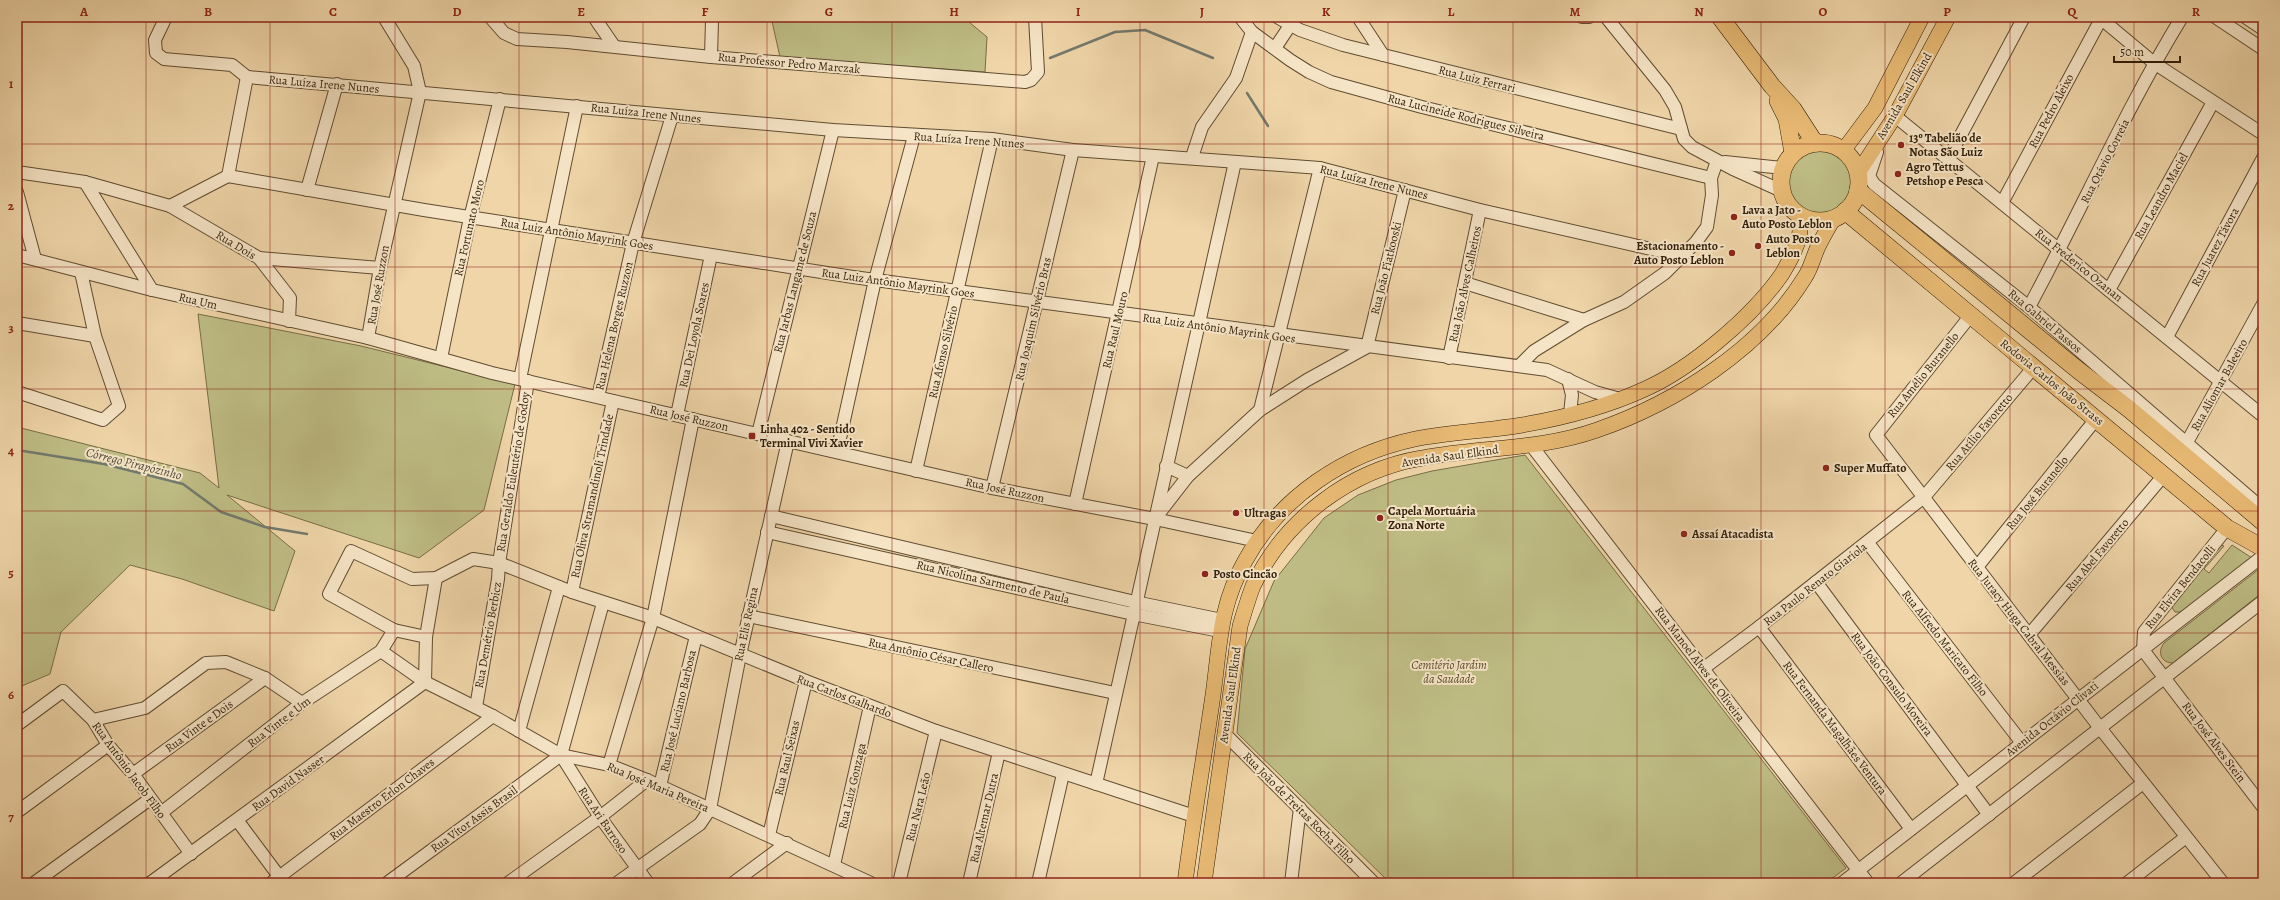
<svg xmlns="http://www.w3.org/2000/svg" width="2280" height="900" font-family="Alegreya,serif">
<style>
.green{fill:#bebc84;stroke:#786d46}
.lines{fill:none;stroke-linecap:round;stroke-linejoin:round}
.stream{stroke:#72796e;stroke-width:2.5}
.minor-casing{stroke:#604c31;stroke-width:14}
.major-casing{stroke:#311e09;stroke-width:16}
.highway-casing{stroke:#311e09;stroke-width:18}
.minor{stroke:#f5e4c6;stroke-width:12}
.major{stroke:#e8ba74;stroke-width:15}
.highway{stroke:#e8ba74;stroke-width:17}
.grid{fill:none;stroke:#8f2418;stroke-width:1;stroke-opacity:0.55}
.poi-dot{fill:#8f2418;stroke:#f5e4c6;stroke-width:1.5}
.labels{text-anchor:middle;stroke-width:4;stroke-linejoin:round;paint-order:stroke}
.street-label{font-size:12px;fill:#311e09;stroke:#f5e4c6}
.poi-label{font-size:12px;font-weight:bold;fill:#311e09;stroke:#f5e4c6;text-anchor:start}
.park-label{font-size:12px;font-style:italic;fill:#5b4d2e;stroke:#f5e4c6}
.water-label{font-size:13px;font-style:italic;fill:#514c3c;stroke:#f5e4c6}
.neatline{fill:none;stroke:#8f2418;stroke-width:1.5}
.grid-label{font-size:13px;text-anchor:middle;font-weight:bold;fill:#8f2418}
</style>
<rect width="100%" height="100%" fill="#efd5a8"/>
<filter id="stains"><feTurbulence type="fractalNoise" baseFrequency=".005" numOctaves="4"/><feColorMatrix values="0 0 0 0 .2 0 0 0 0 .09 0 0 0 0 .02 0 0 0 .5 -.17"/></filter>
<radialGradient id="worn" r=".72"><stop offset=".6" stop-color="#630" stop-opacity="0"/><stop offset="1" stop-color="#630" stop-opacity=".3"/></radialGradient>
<g class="green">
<polygon points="771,17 963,17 987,37 985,72 780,57"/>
<circle cx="1819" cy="181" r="33"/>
<polygon points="198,314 361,346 515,384 484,510 419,558 227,495 295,551 274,611 182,579 130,565 61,632 50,674 17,688 17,427 200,473 219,488"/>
<polygon points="1525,455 1846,868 1826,883 1390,883 1237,733 1245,649 1274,581 1324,518 1358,495 1396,480 1432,471"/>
<polygon points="2221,545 2224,546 2204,569 2209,573 2232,545 2252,558 2183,612 2175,612 2171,606"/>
<path d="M2263,566V592L2173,663C2161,663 2157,652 2164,643Z"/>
</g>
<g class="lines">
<g class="stream">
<polyline points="1050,58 1115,32 1145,30 1213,58"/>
<polyline points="1247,93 1268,126"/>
<polyline points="17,450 104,464 183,484 221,512 265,527 307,534"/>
</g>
<defs>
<g id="minor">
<polyline points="166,17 155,40 156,53 164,59 232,65 247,77"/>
<polyline points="384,17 414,66 420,92 380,268 368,338 492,373 992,488 1155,519 1257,541"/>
<polyline points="490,17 504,33 517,39 567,42 711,57 1025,82 1031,80 1038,72 1035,17"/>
<polyline points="594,17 614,46"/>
<polyline points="710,17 712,20 711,57"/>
<polyline points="1240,17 1252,32 1290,60 1309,72 1331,82 1422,107 1711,178"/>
<polyline points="1277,17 1300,30 1343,45 1681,129"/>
<polyline points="1358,17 1383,55"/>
<polyline points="1582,17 1589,17"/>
<polyline points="1606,17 1665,90 1675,107 1684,139 1692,147 1733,169 1782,191"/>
<polyline points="2099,17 2154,63 2263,134"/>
<polyline points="2215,17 2263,49"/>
<polyline points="2245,17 2263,29"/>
<polyline points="1275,48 1291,24"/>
<polyline points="247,77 833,130 992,139 1073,150 1320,168 1480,210 1682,256"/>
<polyline points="1895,116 2263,416"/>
<polyline points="1877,152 1869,176 1874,184 2029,307 2263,509"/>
<polyline points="1192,157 1202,127 1236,78 1252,32"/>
<polyline points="1948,159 2024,17"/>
<polyline points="1725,162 1783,168"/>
<polyline points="17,172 85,182 170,206 259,258 290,298 289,321"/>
<polyline points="228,176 424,210 853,277 1547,370 1595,392 1620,399"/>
<polyline points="228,176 247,77"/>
<polyline points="85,182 152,290 368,338"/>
<polyline points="307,190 337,84"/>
<polyline points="17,192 35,259"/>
<polyline points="2002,203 2101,19"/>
<polyline points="170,206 228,176"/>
<polyline points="17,255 152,290"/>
<polyline points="259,258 380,268"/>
<polyline points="1465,283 1584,320"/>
<polyline points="2109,290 2213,102"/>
<path d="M2029,307C2081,211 2125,110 2182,17"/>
<polyline points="1971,315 1876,435 2100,728 2223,883"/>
<polyline points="17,323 95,336"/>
<polyline points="2167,337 2263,158"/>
<polyline points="441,358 470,218 500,99"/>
<polyline points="1449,358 1480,210"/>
<polyline points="1519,366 1534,351 1584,320 1624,302 1665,273 1696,242 1707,227 1712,195 1711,178 1717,161"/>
<polyline points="520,379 577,106"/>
<polyline points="1568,379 1572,395 1570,414"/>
<polyline points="17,392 103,420 119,406 95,336 81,272"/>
<polyline points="598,397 633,243 672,116"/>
<polyline points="1260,410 1320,168"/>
<polyline points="677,415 711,255"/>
<polyline points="758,434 833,130"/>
<polyline points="2186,444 2263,304"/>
<polyline points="1531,445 1868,883"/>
<polyline points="837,452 875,280 914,136"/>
<polyline points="1166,466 1188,476"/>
<polyline points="916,471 992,139"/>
<polyline points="992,488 1073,150"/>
<polyline points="1075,504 1153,156"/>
<polyline points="771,516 1135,602 1222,620"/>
<polyline points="1157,516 1188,476 1260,410 1307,380 1367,347 1405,190"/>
<polyline points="2227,528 2144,632 2143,650 2263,807"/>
<polyline points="767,532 1133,614 1220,631"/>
<polyline points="1868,543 2022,743"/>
<polyline points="1977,567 2096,419"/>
<polyline points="1816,582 1989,815"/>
<polyline points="572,592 613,401"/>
<polyline points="748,616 1115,693"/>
<polyline points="1759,627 1911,829"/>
<polyline points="2029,635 2164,475"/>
<polyline points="426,637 394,630 329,594 351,551 412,579 436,578 473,559 499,563 572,592 653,618 806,681 936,731 1194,816"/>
<polyline points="381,651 425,682 493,716 561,755 609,765 647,780 871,883"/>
<polyline points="1704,668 1759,627 1924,497 2034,367"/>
<polyline points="425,682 426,637 436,578"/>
<polyline points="476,707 498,579 499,563 528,381"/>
<polyline points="93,720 145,708 206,663 226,662 265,678 302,703"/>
<polyline points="17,725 63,691 93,720 108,745 133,774 191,854"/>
<polyline points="519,731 559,587"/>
<polyline points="1224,733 1374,883"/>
<polyline points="561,755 603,603"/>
<polyline points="561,755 600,817 648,883"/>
<polyline points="609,765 653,618 693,419"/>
<polyline points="133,774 265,678"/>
<polyline points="1096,784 1235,162"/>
<polyline points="660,786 696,636"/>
<polyline points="17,812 108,745"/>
<polyline points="161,813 302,703 381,651 394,630"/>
<polyline points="237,820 284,883"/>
<polyline points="769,835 806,681"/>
<polyline points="834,865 870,706"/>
<polyline points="34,883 150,799"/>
<polyline points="150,883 425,682"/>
<polyline points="271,883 493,716"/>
<polyline points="387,883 561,755"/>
<polyline points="508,883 600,817 647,780"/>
<polyline points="617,883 700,824 710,809 740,655 788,441"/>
<polyline points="733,883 787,843"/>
<polyline points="899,883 936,731"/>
<polyline points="969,883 999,752"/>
<polyline points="1038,883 1063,774"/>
<polyline points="1291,883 1300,808"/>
<polyline points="1842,883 2263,556"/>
<polyline points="1901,883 2263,601"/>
<polyline points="2014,883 2143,783"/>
<polyline points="2127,883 2186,837"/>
</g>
<g id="major">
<polyline points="1843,151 1875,108 1922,17"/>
<polyline points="1858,173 1895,116 1948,17"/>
<path d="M1185,883C1193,820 1204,758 1213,695C1220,645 1219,607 1245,561C1280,497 1344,454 1415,439C1450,432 1487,431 1522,425C1563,418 1608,406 1645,389C1692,368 1753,316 1782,274C1789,262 1796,250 1799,237C1801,230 1799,224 1803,217"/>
<path d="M1204,883L1240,626C1244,613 1248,599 1253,586C1285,519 1350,470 1422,458C1480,447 1541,450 1597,430C1675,403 1761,349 1805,277C1811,268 1813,258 1817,249C1822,238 1828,228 1834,218"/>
</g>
<g id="highway">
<polyline points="1720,17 1772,86 1793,109 1815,143"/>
<polyline points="1778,101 1787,119 1793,153"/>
<circle cx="1820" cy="182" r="39"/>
<polyline points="1858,190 2078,370 2129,409 2263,522"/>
<polyline points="1845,211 2227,528 2263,548"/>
</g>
</defs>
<use href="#minor" class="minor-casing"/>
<use href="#major" class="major-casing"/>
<use href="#highway" class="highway-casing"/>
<use href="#minor" class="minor"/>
<use href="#major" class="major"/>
<use href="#highway" class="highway"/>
</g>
<path class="grid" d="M146,17V883M270,17V883M395,17V883M519,17V883M643,17V883M767,17V883M892,17V883M1016,17V883M1140,17V883M1264,17V883M1388,17V883M1513,17V883M1637,17V883M1761,17V883M1885,17V883M2010,17V883M2134,17V883M17,144H2263M17,267H2263M17,389H2263M17,511H2263M17,633H2263M17,756H2263"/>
<g class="poi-dot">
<circle cx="1901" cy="145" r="4"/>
<circle cx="1898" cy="174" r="4"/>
<circle cx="1734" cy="217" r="4"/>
<circle cx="1758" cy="246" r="4"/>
<circle cx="1732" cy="253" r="4"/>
<rect x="748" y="432" width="8" height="8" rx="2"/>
<circle cx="1826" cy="468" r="4"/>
<circle cx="1236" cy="513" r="4"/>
<circle cx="1380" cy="518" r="4"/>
<circle cx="1684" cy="534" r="4"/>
<circle cx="1205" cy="574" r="4"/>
</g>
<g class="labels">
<g class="street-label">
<text transform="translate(789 63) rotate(5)" y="4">Rua Professor Pedro Marczak</text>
<text transform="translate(1477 79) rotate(14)" y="4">Rua Luiz Ferrari</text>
<text transform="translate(324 84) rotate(5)" y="4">Rua Luíza Irene Nunes</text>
<text transform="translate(1904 96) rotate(-60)" y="4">Avenida Saul Elkind</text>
<text transform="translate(2051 111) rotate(-62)" y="4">Rua Pedro Aleixo</text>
<text transform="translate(646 113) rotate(6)" y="4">Rua Luíza Irene Nunes</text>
<text transform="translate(1466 117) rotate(14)" y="4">Rua Lucineide Rodrigues Silveira</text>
<text transform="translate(969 140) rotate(4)" y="4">Rua Luíza Irene Nunes</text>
<text transform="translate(2105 161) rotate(-63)" y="4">Rua Otávio Correia</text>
<text transform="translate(1374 182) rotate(14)" y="4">Rua Luíza Irene Nunes</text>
<text transform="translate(2161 196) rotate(-61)" y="4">Rua Leandro Maciel</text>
<text transform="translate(469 228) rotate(-77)" y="4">Rua Fortunato Moro</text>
<text transform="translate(577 234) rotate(9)" y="4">Rua Luiz Antônio Mayrink Goes</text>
<text transform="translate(236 245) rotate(31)" y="4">Rua Dois</text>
<text transform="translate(2215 247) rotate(-62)" y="4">Rua Juarez Távora</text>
<text transform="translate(2079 265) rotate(39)" y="4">Rua Frederico Ozanan</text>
<text transform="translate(1386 268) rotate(-76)" y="4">Rua João Fiatkooski</text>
<text transform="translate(795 282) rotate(-76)" y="4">Rua Jarbas Langame de Souza</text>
<text transform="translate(898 283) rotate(8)" y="4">Rua Luiz Antônio Mayrink Goes</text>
<text transform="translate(1465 284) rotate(-78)" y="4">Rua João Alves Calheiros</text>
<text transform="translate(378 285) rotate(-80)" y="4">Rua José Ruzzon</text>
<text transform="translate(198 301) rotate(13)" y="4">Rua Um</text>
<text transform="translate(1033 319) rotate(-77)" y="4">Rua Joaquim Silvério Bras</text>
<text transform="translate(2045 321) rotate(40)" y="4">Rua Gabriel Passos</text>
<text transform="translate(614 326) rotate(-77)" y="4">Rua Helena Borges Ruzzon</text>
<text transform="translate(1219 328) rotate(8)" y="4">Rua Luiz Antônio Mayrink Goes</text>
<text transform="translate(1115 330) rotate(-77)" y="4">Rua Raul Mouro</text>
<text transform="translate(694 335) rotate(-78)" y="4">Rua Dei Loyola Soares</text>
<text transform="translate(943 352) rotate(-77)" y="4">Rua Afonso Silvério</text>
<text transform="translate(1923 375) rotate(-51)" y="4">Rua Amélio Buranello</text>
<text transform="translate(2052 382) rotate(39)" y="4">Rodovia Carlos João Strass</text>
<text transform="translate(2219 385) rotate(-61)" y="4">Rua Aliomar Baleeiro</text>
<text transform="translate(689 418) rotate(13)" y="4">Rua José Ruzzon</text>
<text transform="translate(1979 432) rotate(-50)" y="4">Rua Atílio Favoretto</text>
<text transform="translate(1450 456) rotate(-8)" y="4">Avenida Saul Elkind</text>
<text transform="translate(513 472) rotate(-81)" y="4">Rua Geraldo Euleutério de Godoy</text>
<text transform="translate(1005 490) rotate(12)" y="4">Rua José Ruzzon</text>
<text transform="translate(2037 493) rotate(-51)" y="4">Rua José Buranello</text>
<text transform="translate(592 496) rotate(-78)" y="4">Rua Oliva Stramandinoli Trindade</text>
<text transform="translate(2097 555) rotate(-50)" y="4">Rua Abel Favoretto</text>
<text transform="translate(993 582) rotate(13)" y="4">Rua Nicolina Sarmento de Paula</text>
<text transform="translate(1815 584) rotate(-38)" y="4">Rua Paulo Renato Giariola</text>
<text transform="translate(2180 587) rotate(-51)" y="4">Rua Elvira Bendacolli</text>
<text transform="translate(2019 622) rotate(52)" y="4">Rua Juracy Huga Cabral Messias</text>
<text transform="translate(746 624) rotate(-78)" y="4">Rua Elis Regina</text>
<text transform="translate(488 635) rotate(-80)" y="4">Rua Demétrio Berbicz</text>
<text transform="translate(1945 643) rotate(52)" y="4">Rua Alfredo Maricato Filho</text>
<text transform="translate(931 655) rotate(12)" y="4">Rua Antônio César Callero</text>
<text transform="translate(1700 664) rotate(53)" y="4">Rua Manoel Alves de Oliveira</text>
<text transform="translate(1892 684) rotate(53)" y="4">Rua João Consulo Moreira</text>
<text transform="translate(1230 695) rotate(-82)" y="4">Avenida Saul Elkind</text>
<text transform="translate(844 696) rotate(21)" y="4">Rua Carlos Galhardo</text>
<text transform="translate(678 711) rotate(-77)" y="4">Rua José Luciano Barbosa</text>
<text transform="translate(2052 719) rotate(-38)" y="4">Avenida Octávio Clivati</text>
<text transform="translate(279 722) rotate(-37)" y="4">Rua Vinte e Um</text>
<text transform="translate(199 726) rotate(-36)" y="4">Rua Vinte e Dois</text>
<text transform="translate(1835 728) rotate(53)" y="4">Rua Fernanda Magalhães Ventura</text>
<text transform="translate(2214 742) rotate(53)" y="4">Rua José Alves Stein</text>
<text transform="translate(787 758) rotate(-77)" y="4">Rua Raul Seixas</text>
<text transform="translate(129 770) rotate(54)" y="4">Rua Antônio Jacob Filho</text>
<text transform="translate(288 783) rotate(-36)" y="4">Rua David Nasser</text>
<text transform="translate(852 786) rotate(-77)" y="4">Rua Luiz Gonzaga</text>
<text transform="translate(658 787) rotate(23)" y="4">Rua José Maria Pereira</text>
<text transform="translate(382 799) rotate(-37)" y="4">Rua Maestro Erlon Chaves</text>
<text transform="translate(918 807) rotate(-76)" y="4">Rua Nara Leão</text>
<text transform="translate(1299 808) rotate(45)" y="4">Rua João de Freitas Rocha Filho</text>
<text transform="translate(984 818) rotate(-77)" y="4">Rua Altemar Dutra</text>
<text transform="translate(474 819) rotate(-36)" y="4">Rua Vítor Assis Brasil</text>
<text transform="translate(603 820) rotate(56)" y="4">Rua Ari Barroso</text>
</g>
<g class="poi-label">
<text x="1909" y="142">13º Tabelião de<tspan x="1909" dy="14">Notas São Luiz</tspan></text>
<text x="1906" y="171">Agro Tettus<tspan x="1906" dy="14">Petshop e Pesca</tspan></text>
<text x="1742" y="214">Lava a Jato -<tspan x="1742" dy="14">Auto Posto Leblon</tspan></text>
<text x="1766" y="243">Auto Posto<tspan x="1766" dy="14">Leblon</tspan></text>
<text x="1724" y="250" text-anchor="end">Estacionamento -<tspan x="1724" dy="14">Auto Posto Leblon</tspan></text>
<text x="760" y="433">Linha 402 - Sentido<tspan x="760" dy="14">Terminal Vivi Xavier</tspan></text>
<text x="1834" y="472">Super Muffato</text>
<text x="1388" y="515">Capela Mortuária<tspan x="1388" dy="14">Zona Norte</tspan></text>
<text x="1244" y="517">Ultragas</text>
<text x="1692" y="538">Assaí Atacadista</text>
<text x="1213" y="578">Posto Cincão</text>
</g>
<g class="park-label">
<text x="1449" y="669">Cemitério Jardim<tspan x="1449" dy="14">da Saudade</tspan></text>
</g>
<g class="water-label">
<text transform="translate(134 463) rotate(14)" y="5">Córrego Pirapózinho</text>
</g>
</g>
<rect width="2280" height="900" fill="none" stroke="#efd5a8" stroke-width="44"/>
<path d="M2114 56v6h66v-6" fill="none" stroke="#311e09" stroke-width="2"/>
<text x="2120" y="56" font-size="12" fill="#311e09" stroke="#f5e4c6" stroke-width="3" paint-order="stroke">50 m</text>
<rect x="22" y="22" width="2236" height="856" class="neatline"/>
<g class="grid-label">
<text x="84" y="16">A</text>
<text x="208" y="16">B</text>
<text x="333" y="16">C</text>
<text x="457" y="16">D</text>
<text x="581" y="16">E</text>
<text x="705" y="16">F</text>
<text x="829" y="16">G</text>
<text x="954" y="16">H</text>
<text x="1078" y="16">I</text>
<text x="1202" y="16">J</text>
<text x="1326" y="16">K</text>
<text x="1451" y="16">L</text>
<text x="1575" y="16">M</text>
<text x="1699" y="16">N</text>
<text x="1823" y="16">O</text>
<text x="1947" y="16">P</text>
<text x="2072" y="16">Q</text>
<text x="2196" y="16">R</text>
<text x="11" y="88">1</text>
<text x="11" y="210">2</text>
<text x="11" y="332">3</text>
<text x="11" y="455">4</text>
<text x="11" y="577">5</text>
<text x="11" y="699">6</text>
<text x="11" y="821">7</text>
</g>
<rect width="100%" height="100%" filter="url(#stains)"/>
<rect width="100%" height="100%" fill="url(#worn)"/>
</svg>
